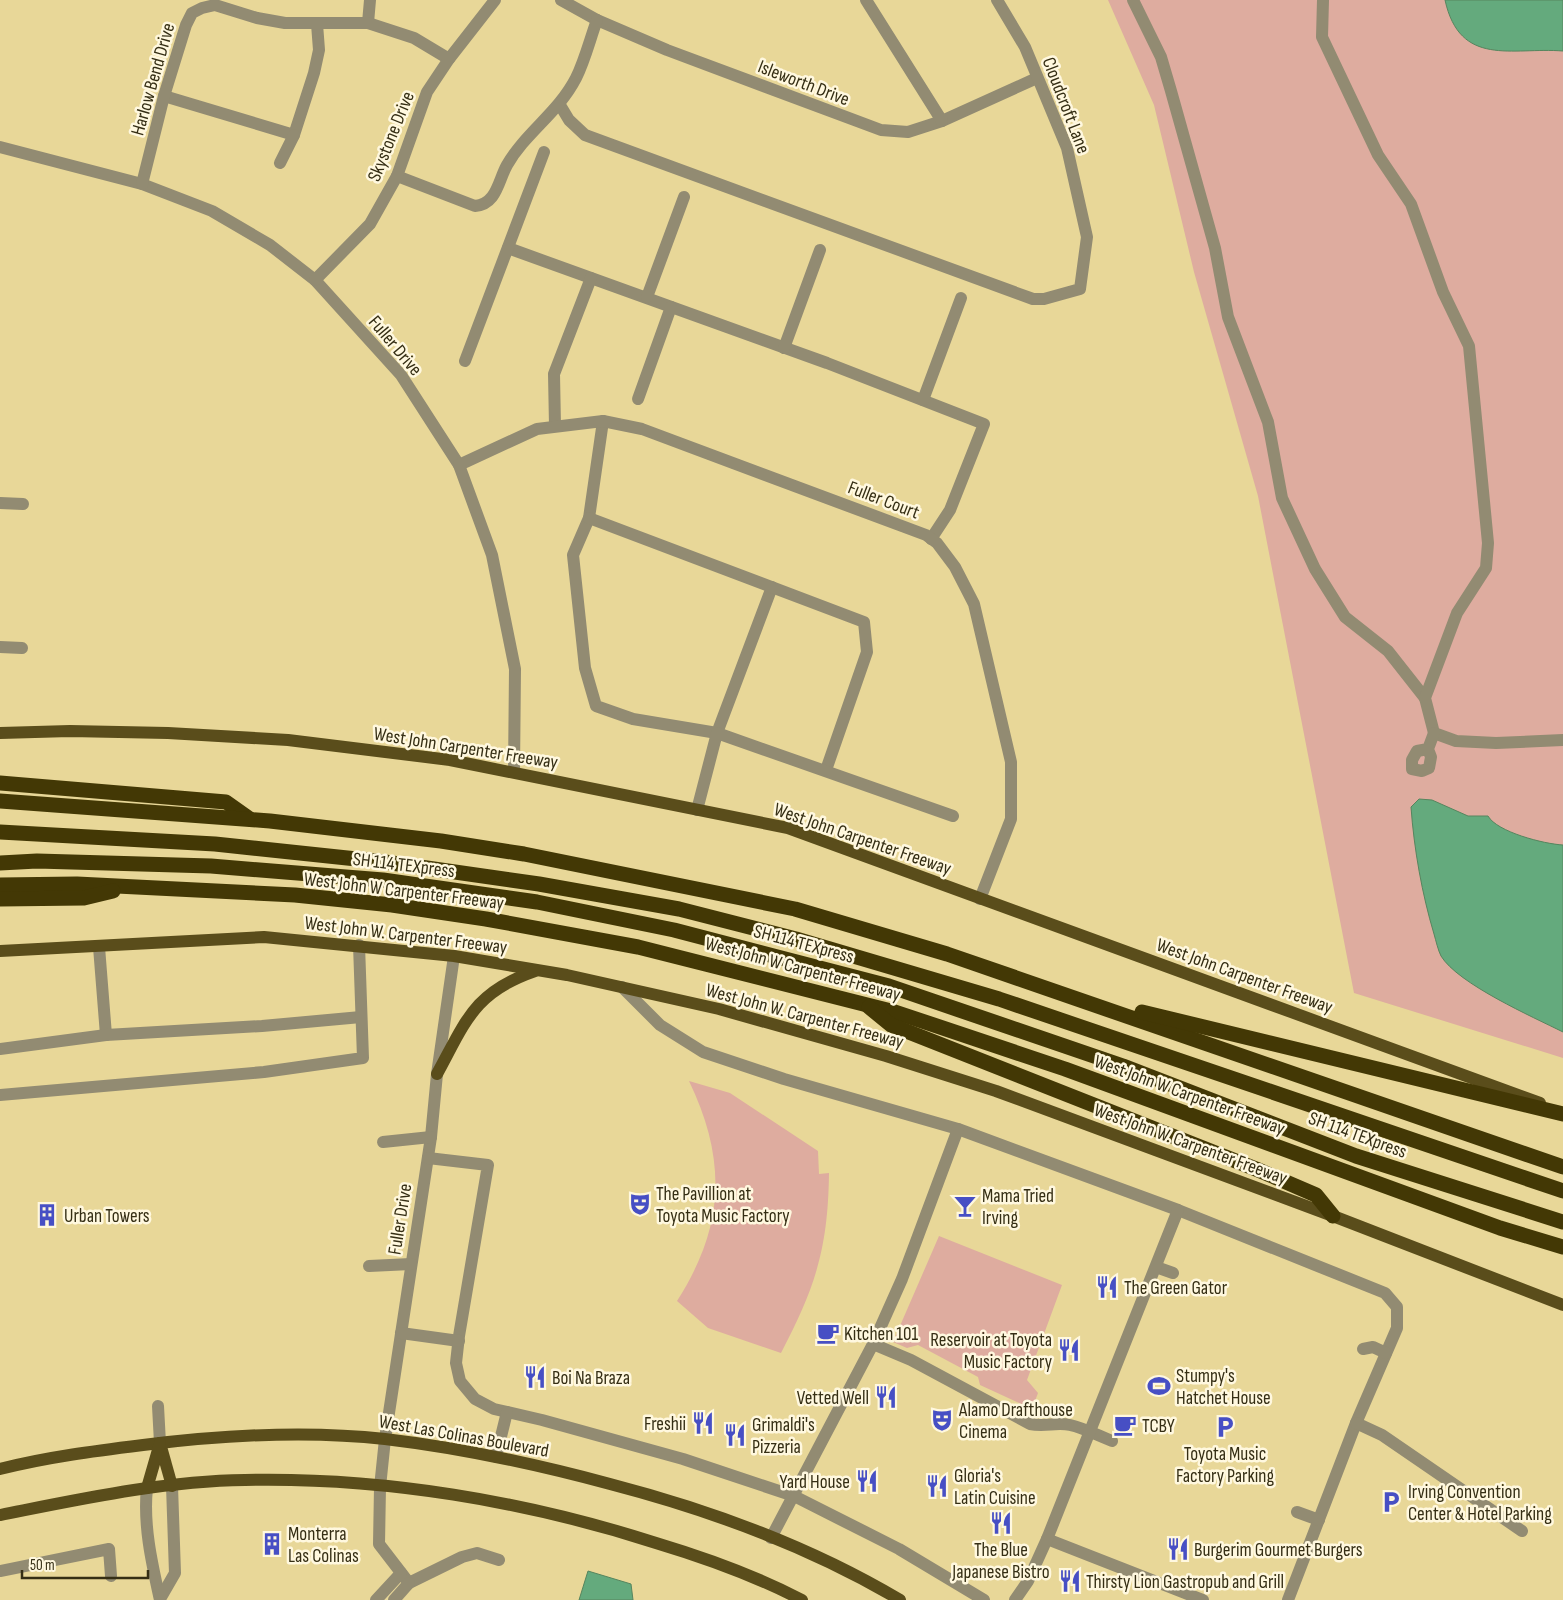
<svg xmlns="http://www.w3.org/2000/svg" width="1563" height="1600" font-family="'Sofia Sans Condensed',sans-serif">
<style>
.green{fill:#deac9f}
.water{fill:#64aa7d;stroke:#56855e}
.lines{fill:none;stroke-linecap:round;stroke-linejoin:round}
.minor{stroke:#928b72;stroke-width:12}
.major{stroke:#5a4d1b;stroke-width:12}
.highway{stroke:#433805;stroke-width:15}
.labels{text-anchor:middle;stroke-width:5;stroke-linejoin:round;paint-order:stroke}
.street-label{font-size:19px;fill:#352e14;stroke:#fff8df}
.poi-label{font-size:19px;fill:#352e14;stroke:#fff8df;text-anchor:start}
</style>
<rect width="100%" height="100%" fill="#e8d798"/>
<g class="green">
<polygon points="1108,0 1563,0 1563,1058 1354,993 1258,496 1194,272 1154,105"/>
<path d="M689,1081L730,1093L818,1151L819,1174L829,1173C828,1248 816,1286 781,1353L708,1328L677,1301C725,1226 727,1160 689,1081Z"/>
<polygon points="939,1236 1062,1285 1027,1380 1038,1393 1032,1409 980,1385 978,1377 918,1345 907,1348 893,1342"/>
</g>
<g class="water">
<path d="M1445,0H1563V51C1512,47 1460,68 1445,0Z"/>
<path d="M1419,799L1432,800L1468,816H1488C1497,832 1544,844 1563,845V1032C1533,1017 1458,984 1441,956C1438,950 1436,941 1434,934C1422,894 1414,849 1411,807Z"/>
<polygon points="588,1571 631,1584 633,1600 579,1600"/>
</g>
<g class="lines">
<g class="minor">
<polyline points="561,0 597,20 667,50 881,130 908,132 942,121 1037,78"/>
<polyline points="866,0 942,121"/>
<polyline points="1133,0 1161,57 1171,91 1215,248 1228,317 1268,422 1282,498 1315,569 1345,617 1388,651 1425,698"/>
<polyline points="1323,0 1322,37 1378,155 1411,204 1443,292 1469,346 1488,543 1486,568 1457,613 1425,698 1434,733 1456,741 1496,743 1563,740"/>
<polyline points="368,23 370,0"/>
<polyline points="164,96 294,135 314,73 319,50 317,24"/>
<polyline points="560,105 569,120 585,135 1033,299 1044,299 1080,289 1087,237 1067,148 1025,47 997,0"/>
<polyline points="0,147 142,184 212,211 270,245 315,280 401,375 459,465 492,555 515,669 514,771"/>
<polyline points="280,163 294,135"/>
<path d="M397,176L475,206C497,204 498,181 507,165C526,132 558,113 576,78C585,60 590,39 597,20"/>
<polyline points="142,184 164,96 186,25 192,13 202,8 215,5 257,18 285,23 368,23 414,38 449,59"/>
<polyline points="508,248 827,363 984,424 950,510 931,539"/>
<polyline points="315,280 370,224 397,176 427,92 449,59 495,0"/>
<polyline points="647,297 684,197"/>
<polyline points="784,348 820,250"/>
<polyline points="465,361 544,152"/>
<polyline points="638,399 671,307"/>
<polyline points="923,400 961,298"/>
<polyline points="603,421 589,518 573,555 585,668 596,706 633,719 717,733 772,587"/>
<polyline points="555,426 554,374 591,278"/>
<polyline points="459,465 537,429 603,421 642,429 926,535 937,543 955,567 974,604 1011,762 1011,819 980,899"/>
<polyline points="0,503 23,504"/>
<polyline points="589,518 864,622 867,652 826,770"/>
<polyline points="0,647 22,648"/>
<polyline points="1428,749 1417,751 1412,760 1412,769 1422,771 1429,768 1431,757 1428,749 1434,733"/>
<polyline points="697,810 717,733 953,816"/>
<polyline points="99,947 106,1035"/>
<polyline points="454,956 437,1074 431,1137 385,1439 380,1487 379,1544 409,1583 462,1557 477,1553 499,1560"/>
<polyline points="622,987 660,1025 703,1052 784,1079 958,1129 1178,1210 1385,1293 1397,1307 1397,1328 1356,1423 1288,1600"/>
<polyline points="0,1049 106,1035 262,1026 361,1017"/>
<polyline points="0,1095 264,1072 363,1058 359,945"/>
<polyline points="383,1142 431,1137"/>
<polyline points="428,1158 488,1165 459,1336 456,1363 460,1381 475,1399 494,1409 542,1420 683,1459 794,1496 899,1549 984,1600"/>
<polyline points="369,1266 411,1264"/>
<polyline points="1156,1267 1173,1273"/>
<polyline points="401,1333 459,1341"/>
<path d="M873,1344L911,1360L1030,1424C1045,1427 1057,1422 1070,1425C1084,1428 1099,1436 1112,1441"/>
<polyline points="1363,1349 1373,1347 1386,1353"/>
<polyline points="158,1406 160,1443"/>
<polyline points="1356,1423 1382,1435 1522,1531"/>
<polyline points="496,1457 507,1412"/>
<path d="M147,1488C143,1525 152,1564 160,1600"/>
<polyline points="1297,1512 1319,1520"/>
<polyline points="771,1538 873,1344 902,1279 958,1129"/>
<polyline points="1047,1539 1203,1600"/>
<polyline points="0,1571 109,1549 111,1576"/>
<polyline points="160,1599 175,1573 172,1486"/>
<polyline points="376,1600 401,1573"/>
<polyline points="394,1600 409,1583"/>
<polyline points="1015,1600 1028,1581 1047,1539 1178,1210"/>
</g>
<g class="major">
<polyline points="0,733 70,731 168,733 288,740 450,760 788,828 1540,1103"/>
<polyline points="0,951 264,937 454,956 567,975 719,1009 886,1056 996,1091 1333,1216 1563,1305"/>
<path d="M437,1074C466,1021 474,992 535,971"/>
<polyline points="160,1443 172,1486"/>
<path d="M0,1469C47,1457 95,1451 143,1445C223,1435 305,1430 385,1439C461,1448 536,1464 610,1484C710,1510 811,1547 900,1600"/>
<polyline points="147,1488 160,1443"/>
<path d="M0,1515C81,1499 163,1481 245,1480C383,1477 526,1501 656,1543C706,1558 756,1576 802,1600"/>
</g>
<g class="highway">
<polyline points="0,783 226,802 250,819"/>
<polyline points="0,801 270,821 441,841 524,854 795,909 947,954 1563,1167"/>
<polyline points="0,832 215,844 385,862 539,884 679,909 796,939 999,999 1563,1191"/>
<polyline points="0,863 37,861 211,866 383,880 537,902 674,930 889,986 1123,1066 1356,1156 1563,1222"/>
<polyline points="0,885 77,884 295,895 392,905 486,919 638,947 895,1012 1065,1069 1500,1228 1563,1247"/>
<polyline points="0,899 84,898 113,891"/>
<polyline points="869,1007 891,1025 1256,1169 1316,1195 1333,1216"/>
<polyline points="1142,1012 1563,1114"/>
</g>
</g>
<defs>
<symbol id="theatre-bare" viewBox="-9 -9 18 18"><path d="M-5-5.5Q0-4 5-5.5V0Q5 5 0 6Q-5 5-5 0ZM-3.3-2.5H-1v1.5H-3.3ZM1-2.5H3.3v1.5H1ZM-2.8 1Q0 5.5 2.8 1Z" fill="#474fc4" stroke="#fff8df" stroke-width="2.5" paint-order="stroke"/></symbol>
<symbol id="bar-bare" viewBox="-9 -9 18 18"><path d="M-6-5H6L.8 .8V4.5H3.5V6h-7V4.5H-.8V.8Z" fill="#474fc4" stroke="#fff8df" stroke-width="2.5" paint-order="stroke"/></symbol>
<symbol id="building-bare" viewBox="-9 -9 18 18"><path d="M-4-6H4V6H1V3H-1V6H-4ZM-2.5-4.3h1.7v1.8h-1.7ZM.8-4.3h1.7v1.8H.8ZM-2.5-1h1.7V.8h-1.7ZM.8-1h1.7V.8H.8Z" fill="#474fc4" stroke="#fff8df" stroke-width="2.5" paint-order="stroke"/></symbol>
<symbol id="restaurant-bare" viewBox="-9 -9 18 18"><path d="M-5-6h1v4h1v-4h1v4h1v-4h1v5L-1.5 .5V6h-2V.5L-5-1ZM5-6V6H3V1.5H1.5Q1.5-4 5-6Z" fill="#474fc4" stroke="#fff8df" stroke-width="2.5" paint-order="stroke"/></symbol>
<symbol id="cafe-bare" viewBox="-9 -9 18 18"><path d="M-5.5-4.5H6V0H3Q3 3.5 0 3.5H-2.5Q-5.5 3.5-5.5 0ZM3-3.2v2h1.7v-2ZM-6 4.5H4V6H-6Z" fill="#474fc4" stroke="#fff8df" stroke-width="2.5" paint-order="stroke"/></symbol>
<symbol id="stadium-bare" viewBox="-9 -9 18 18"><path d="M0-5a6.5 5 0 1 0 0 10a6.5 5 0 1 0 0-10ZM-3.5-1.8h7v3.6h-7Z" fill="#474fc4" stroke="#fff8df" stroke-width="2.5" paint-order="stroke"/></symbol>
<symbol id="parking-bare" viewBox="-9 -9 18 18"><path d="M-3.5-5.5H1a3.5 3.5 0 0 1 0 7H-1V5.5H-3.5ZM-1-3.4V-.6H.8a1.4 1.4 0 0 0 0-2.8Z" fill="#474fc4" stroke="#fff8df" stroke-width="2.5" paint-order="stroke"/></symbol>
</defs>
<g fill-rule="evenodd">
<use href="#theatre-bare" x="624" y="1188" width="32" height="32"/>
<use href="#bar-bare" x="949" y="1190" width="32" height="32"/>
<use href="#building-bare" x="31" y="1199" width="32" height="32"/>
<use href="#restaurant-bare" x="1091" y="1271" width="32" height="32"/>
<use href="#cafe-bare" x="812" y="1317" width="32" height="32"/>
<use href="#restaurant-bare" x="1053" y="1334" width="32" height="32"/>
<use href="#restaurant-bare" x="519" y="1361" width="32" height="32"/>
<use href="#stadium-bare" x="1143" y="1370" width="32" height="32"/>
<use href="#restaurant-bare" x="870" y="1381" width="32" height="32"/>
<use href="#theatre-bare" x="926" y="1404" width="32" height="32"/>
<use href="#restaurant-bare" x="687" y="1407" width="32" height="32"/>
<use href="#cafe-bare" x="1109" y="1409" width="32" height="32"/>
<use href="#parking-bare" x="1209" y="1411" width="32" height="32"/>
<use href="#restaurant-bare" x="719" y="1419" width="32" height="32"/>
<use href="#restaurant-bare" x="851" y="1465" width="32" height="32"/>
<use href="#restaurant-bare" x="921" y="1470" width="32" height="32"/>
<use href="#parking-bare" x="1375" y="1486" width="32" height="32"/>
<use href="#restaurant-bare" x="985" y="1507" width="32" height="32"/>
<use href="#building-bare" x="256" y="1528" width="32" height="32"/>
<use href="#restaurant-bare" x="1162" y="1533" width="32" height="32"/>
<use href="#restaurant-bare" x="1054" y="1565" width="32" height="32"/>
</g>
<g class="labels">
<g class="street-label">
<text transform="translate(152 79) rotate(-74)" y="7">Harlow Bend Drive</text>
<text transform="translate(804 82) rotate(21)" y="7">Isleworth Drive</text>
<text transform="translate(1067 105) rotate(69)" y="7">Cloudcroft Lane</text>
<text transform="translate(390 136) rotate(-68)" y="7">Skystone Drive</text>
<text transform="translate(396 345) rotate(50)" y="7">Fuller Drive</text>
<text transform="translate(884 499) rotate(21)" y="7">Fuller Court</text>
<text transform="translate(466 747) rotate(9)" y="7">West John Carpenter Freeway</text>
<text transform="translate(863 838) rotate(19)" y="7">West John Carpenter Freeway</text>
<text transform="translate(404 864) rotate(7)" y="7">SH 114 TEXpress</text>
<text transform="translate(404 890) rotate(7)" y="7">West John W Carpenter Freeway</text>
<text transform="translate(406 934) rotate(7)" y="7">West John W. Carpenter Freeway</text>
<text transform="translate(804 943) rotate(15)" y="7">SH 114 TEXpress</text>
<text transform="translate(803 968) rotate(15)" y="7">West John W Carpenter Freeway</text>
<text transform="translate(1245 975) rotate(20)" y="7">West John Carpenter Freeway</text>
<text transform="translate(805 1015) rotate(15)" y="7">West John W. Carpenter Freeway</text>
<text transform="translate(1190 1094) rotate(20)" y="7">West John W Carpenter Freeway</text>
<text transform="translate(1358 1134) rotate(20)" y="7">SH 114 TEXpress</text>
<text transform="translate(1191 1143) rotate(20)" y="7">West John W. Carpenter Freeway</text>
<text transform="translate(399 1219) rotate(-81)" y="7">Fuller Drive</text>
<text transform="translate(464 1435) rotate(10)" y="7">West Las Colinas Boulevard</text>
</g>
<g class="poi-label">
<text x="656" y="1200">The Pavillion at<tspan x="656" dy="22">Toyota Music Factory</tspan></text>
<text x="982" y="1202">Mama Tried<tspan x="982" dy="22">Irving</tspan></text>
<text x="64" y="1222">Urban Towers</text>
<text x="1124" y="1294">The Green Gator</text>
<text x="844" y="1340">Kitchen 101</text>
<text x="1052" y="1346" text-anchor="end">Reservoir at Toyota<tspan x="1052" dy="22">Music Factory</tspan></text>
<text x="1176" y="1382">Stumpy's<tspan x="1176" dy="22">Hatchet House</tspan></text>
<text x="552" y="1384">Boi Na Braza</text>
<text x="869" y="1404" text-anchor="end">Vetted Well</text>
<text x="959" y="1416">Alamo Drafthouse<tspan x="959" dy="22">Cinema</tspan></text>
<text x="686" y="1430" text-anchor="end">Freshii</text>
<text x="752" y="1431">Grimaldi's<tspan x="752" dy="22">Pizzeria</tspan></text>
<text x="1142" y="1432">TCBY</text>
<text x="1225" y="1460" text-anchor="middle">Toyota Music<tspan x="1225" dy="22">Factory Parking</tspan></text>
<text x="954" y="1482">Gloria's<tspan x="954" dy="22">Latin Cuisine</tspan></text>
<text x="850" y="1488" text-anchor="end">Yard House</text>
<text x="1408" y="1498">Irving Convention<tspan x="1408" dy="22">Center &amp; Hotel Parking</tspan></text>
<text x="288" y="1540">Monterra<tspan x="288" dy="22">Las Colinas</tspan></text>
<text x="1001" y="1556" text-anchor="middle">The Blue<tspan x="1001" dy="22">Japanese Bistro</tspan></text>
<text x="1194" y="1556">Burgerim Gourmet Burgers</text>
<text x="1086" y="1588">Thirsty Lion Gastropub and Grill</text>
</g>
</g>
<path d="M22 1570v8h126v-8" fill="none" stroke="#352e14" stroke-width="2.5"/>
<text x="30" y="1570" font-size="15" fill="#352e14" stroke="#fff8df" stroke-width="4" paint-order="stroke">50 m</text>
</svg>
